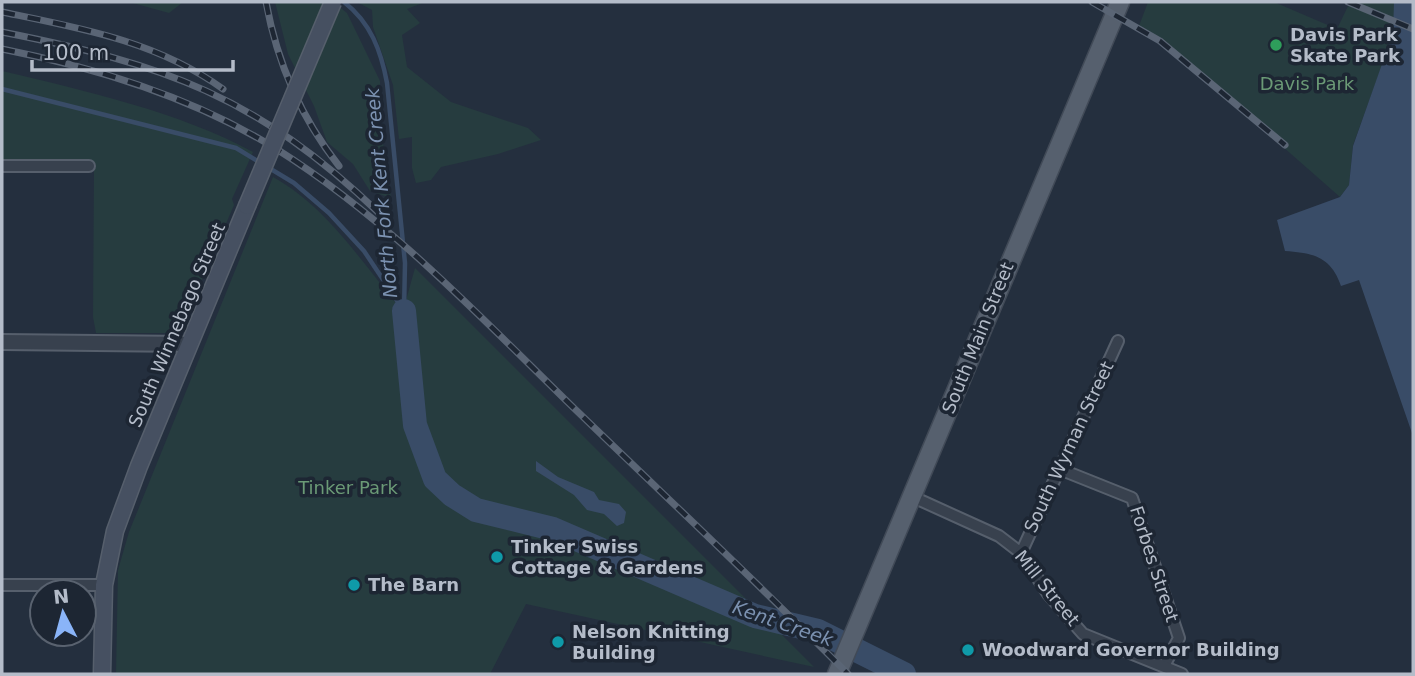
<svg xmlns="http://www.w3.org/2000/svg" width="1415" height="676" font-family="'DejaVu Sans',sans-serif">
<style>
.green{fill:#263c3f}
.water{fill:#394c67}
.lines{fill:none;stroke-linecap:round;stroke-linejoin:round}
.stream{stroke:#394c67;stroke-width:4.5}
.river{stroke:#394c67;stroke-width:24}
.minor-casing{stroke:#565f6c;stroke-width:14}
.tertiary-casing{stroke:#565f6c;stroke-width:18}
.secondary-casing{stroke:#565f6c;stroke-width:19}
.primary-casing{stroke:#414a57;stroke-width:21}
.minor{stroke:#38414e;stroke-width:10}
.tertiary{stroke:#38414e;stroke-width:14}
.secondary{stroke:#465061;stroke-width:16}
.primary{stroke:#56606e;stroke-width:18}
.rail-casing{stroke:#5a6575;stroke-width:7}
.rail{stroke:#1d2633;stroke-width:4.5;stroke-dasharray:13;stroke-linecap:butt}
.secondary-bridge-casing{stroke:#565f6c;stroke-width:19;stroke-linecap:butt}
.secondary-bridge{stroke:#465061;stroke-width:16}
.leisure-dot{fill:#2e9e5b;stroke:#1d2633;stroke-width:2.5}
.culture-dot{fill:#0f9aa8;stroke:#1d2633;stroke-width:2.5}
.labels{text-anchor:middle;stroke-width:7;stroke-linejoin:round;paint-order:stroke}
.poi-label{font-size:18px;font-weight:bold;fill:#b4bcc9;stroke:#1d2633;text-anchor:start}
.park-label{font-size:18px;fill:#6b9a76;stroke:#1d2633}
.street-label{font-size:18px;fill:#b4bcc9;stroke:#1d2633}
.water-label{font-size:19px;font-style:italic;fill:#7c92b1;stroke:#1d2633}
</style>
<rect width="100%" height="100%" fill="#242f3e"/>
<g class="green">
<polygon points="129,2 183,2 169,13"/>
<polygon points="275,2 333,2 347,13 380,81 380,123 391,198 370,191 353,164 327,142 314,106 288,54"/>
<polygon points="357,2 425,2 407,9 420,23 402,35 407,67 451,102 528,128 541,140 498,154 441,167 431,180 416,183 412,168 412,137 399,139 393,85 373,27 372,10"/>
<polygon points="1148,2 1274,2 1337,29 1350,2 1394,2 1394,33 1353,145 1349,185 1340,197 1191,66 1139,26"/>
<path d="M2,71C82,90 180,112 253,152L232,199L234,205L181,328L171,333H96L93,317L94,169L92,163L84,161L2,160Z"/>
<path d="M273,177C329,208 362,264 403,311L415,268L814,667L526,604L490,674H116L118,570L129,532Z"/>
</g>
<g class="water">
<path d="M1394,2H1413V436L1359,280L1341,286C1331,257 1314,253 1285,251L1277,220L1340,197L1349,185L1353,146L1393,33Z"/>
<polygon points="536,461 558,477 594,492 599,500 619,504 626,512 624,523 617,526 604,514 587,510 574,495 536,471"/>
</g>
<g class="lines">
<g class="stream">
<path d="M344,2C371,23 381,51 387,83L405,263L404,311"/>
<polyline points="2,89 236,148 294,183 329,213 364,251 404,311"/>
</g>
<polyline class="river" points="404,311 415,425 435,479 452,495 476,510 553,529 755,616 818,631 904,674"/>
<defs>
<g id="minor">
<polyline points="2,166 89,166"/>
<polyline points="1057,468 1132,498 1179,638 1164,666"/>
<polyline points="913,497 999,536 1021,553 1048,594 1083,634 1182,674"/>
<polyline points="1021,553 1118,341"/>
<polyline points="2,585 104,585"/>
</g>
<polyline id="tertiary" points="2,342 189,344"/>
<polyline id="secondary" points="102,674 104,585 115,531 139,466 247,206"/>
<polyline id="primary" points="837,674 1120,2"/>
</defs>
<use href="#minor" class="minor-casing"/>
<use href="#tertiary" class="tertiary-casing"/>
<use href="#secondary" class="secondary-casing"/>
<use href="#primary" class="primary-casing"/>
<use href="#minor" class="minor"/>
<use href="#tertiary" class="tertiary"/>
<use href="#secondary" class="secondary"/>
<use href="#primary" class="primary"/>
<defs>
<g id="rail">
<path d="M266,2C277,62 301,118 339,166"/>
<polyline points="1092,2 1160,41 1285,145"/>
<polyline points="1348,2 1413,29"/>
<path d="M2,12C80,28 156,41 223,89"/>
<path d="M2,32C164,64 257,96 379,213"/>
<path d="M2,49C98,68 195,98 278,150C391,221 483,320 578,412C668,499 760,585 848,674"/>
</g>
</defs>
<use href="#rail" class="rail-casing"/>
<use href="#rail" class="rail"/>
<defs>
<polyline id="secondary-bridge" points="247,206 333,2"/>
</defs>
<use href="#secondary-bridge" class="secondary-bridge-casing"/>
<use href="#secondary-bridge" class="secondary-bridge"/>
</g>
<circle class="leisure-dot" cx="1276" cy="45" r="7"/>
<g class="culture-dot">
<circle cx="497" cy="557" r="7"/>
<circle cx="354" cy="585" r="7"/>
<circle cx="558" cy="642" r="7"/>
<circle cx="968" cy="650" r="7"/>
</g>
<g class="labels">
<g class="poi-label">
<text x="1290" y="41">Davis Park<tspan x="1290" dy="21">Skate Park</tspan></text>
<text x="511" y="553">Tinker Swiss<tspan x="511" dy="21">Cottage &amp; Gardens</tspan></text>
<text x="368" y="591">The Barn</text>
<text x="572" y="638">Nelson Knitting<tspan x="572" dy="21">Building</tspan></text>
<text x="982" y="656">Woodward Governor Building</text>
</g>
<g class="park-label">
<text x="1307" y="90">Davis Park</text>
<text x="348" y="494">Tinker Park</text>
</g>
<g class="street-label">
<text transform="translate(177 325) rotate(-67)" y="6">South Winnebago Street</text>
<text transform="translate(978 338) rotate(-68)" y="6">South Main Street</text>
<text transform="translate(1069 447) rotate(-65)" y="6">South Wyman Street</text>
<text transform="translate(1154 564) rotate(72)" y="6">Forbes Street</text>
<text transform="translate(1047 588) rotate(51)" y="6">Mill Street</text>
</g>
<g class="water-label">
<text transform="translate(381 193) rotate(-95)" y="7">North Fork Kent Creek</text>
<text transform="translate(783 623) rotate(19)" y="7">Kent Creek</text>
</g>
</g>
<rect width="1415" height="676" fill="none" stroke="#b4bcc9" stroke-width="7"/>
<g transform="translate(63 613) rotate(354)"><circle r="33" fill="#1d2633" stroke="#59626f" stroke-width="2"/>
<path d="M0-5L12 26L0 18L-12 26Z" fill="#8ab4f8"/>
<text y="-10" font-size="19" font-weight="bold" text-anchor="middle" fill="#b4bcc9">N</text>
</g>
<path d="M32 60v10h201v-10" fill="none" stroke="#b4bcc9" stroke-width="3.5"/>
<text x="42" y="60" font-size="21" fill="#b4bcc9" stroke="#1d2633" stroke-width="5" paint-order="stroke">100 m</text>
</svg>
